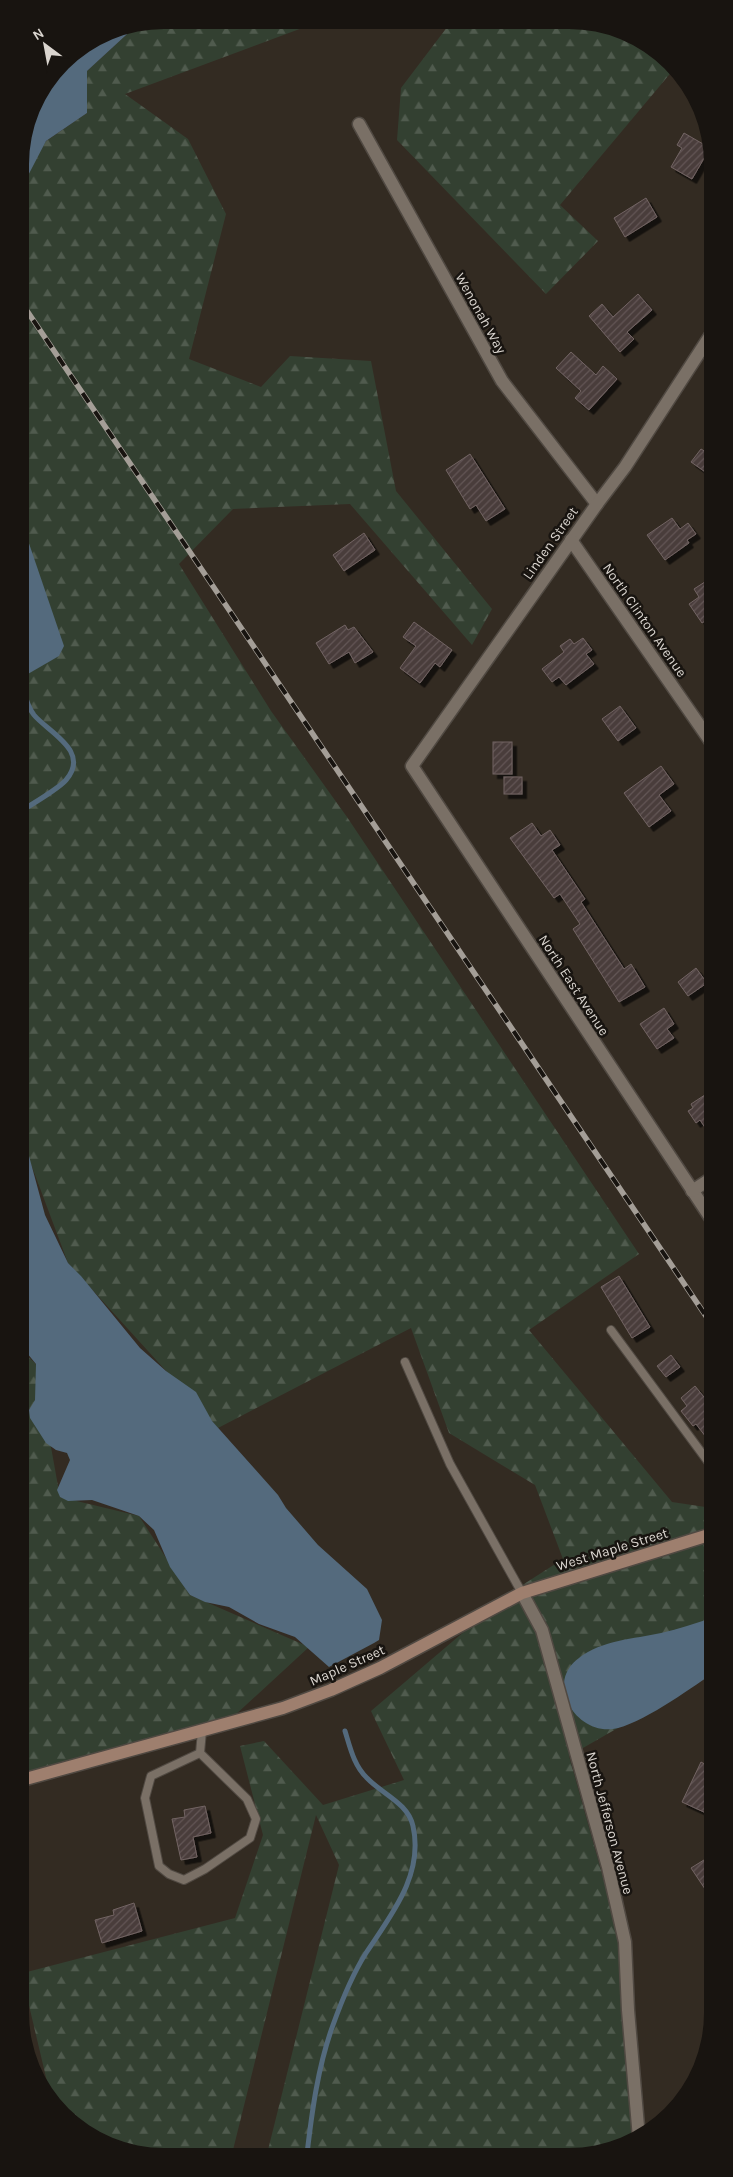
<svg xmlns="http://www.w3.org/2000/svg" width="733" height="2177" font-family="Karla,sans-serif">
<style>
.forest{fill:url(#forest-firs)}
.water{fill:#546a7d}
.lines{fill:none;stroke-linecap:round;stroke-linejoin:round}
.stream{stroke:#546a7d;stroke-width:5}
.building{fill:url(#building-hatch);stroke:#726463;filter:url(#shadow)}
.lane-casing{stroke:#504942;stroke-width:10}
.street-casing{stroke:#504942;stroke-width:15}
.secondary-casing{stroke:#504942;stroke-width:15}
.lane{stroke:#7a7066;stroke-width:8}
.street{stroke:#7a7066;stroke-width:12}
.secondary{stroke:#9e7f6e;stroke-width:12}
.rail-casing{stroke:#a49e97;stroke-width:5.5}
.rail{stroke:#181410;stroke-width:4;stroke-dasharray:11;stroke-linecap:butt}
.labels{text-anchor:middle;stroke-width:5;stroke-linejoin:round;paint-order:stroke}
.street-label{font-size:14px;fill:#dad5cf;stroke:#181410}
</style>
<defs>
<pattern id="forest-firs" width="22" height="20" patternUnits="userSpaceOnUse" patternTransform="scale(1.25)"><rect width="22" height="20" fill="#334031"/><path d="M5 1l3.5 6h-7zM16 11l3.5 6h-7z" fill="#505b4e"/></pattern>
<pattern id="building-hatch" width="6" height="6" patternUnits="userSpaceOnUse" patternTransform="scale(1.25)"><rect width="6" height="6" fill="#493c3b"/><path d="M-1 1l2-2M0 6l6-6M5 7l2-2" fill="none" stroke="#635756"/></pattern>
<filter id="shadow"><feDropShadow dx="4.5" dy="4.5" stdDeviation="0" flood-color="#0009"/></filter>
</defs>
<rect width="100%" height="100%" fill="#332b22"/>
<g class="forest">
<polygon points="164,20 321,21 125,94 188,139 226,214 189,359 261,387 290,356 371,361 396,491 492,609 472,645 350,504 233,509 179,564 271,711 347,817 639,1254 529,1330 672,1502 712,1508 712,1674 569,1756 627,1963 636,2140 597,2154 267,2154 339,1865 316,1815 232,2154 136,2154 62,2115 49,2090 23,1980 23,1973 235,1918 263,1835 240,1746 264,1741 323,1805 404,1780 371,1711 507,1595 563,1559 535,1485 449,1433 411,1328 218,1428 68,1263 22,1140 20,159 87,113 87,71 137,25"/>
<polygon points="451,22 597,23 671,62 674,69 560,205 598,241 546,294 397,140 401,88"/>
<polygon points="22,1351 36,1364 60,1497 139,1516 190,1595 309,1647 233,1717 31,1774 22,1759"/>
</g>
<g class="water">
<polygon points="137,25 87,71 87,113 46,141 20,191 20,154 35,100 69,56 109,31"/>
<polygon points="21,520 64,646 59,656 21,678"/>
<polygon points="22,1130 45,1215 68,1263 81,1276 140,1348 166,1371 196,1392 212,1421 278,1495 286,1508 318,1545 367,1589 382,1620 379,1640 374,1643 329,1667 295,1637 259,1624 229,1607 205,1602 190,1595 170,1567 154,1530 139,1516 92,1500 68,1501 60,1497 57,1490 70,1460 67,1453 56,1450 46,1443 30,1418 29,1410 35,1400 36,1364 22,1347"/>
<path d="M712,1618V1674C688,1690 640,1725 613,1729C576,1734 544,1683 579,1658C602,1640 634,1639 661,1633C679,1629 695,1623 712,1618Z"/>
</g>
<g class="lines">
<g class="stream">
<path d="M21,811C31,805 60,787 66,780C91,751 48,732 34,715C25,703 22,685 24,670"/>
<path d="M307,2154C312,2111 318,2066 333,2025C342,2000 352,1975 366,1953C391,1915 424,1875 413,1826C408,1803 382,1794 367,1778C354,1766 350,1747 345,1731"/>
</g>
</g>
<g class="building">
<polygon points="684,133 710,148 692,179 671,167 682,148 677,145"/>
<polygon points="646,198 657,217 625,237 614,218"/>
<polygon points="638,294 652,310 627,332 634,339 620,352 589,316 602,304 613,317"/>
<polygon points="571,352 596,375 603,366 617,379 589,410 575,398 581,391 556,368"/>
<polygon points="701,449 711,455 711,476 691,462"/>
<polygon points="470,454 505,509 486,521 476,505 470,509 446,470"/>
<polygon points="672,518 680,529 688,523 696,534 687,540 689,543 665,560 647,535"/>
<polygon points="364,533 375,550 344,571 333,555"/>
<polygon points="711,578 711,617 702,623 689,604 699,597 694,589"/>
<polygon points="414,622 452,650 440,667 435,663 420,683 400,668 416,646 403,637"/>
<polygon points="345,625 348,630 354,627 373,652 355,663 349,652 329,664 316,643"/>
<polygon points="583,638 592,650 586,654 594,664 566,685 559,677 552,682 542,669 564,652 560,646 570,639 574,644"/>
<polygon points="620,706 636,728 618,741 602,719"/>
<rect x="493" y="742" width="19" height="32"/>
<polygon points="661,766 674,784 659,795 671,811 649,827 624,793"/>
<rect x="504" y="777" width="18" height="17"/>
<polygon points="532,823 541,836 550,830 560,845 552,850 585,899 581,902 624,969 631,964 645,987 619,1002 573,929 580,924 560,894 554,898 510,838"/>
<polygon points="696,968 707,983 688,996 678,982"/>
<polygon points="664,1008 674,1024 667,1029 674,1038 657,1049 640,1024"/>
<polygon points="711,1091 711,1118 712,1138 700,1120 696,1123 688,1111 693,1108 691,1104"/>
<polygon points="619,1276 650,1327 632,1338 601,1287"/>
<polygon points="671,1355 680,1367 666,1377 657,1366"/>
<polygon points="695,1386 712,1407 712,1445 696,1424 693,1426 681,1411 687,1406 681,1398"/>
<polygon points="701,1762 712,1768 712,1800 706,1813 682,1802"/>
<polygon points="205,1806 211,1833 193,1837 197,1857 181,1860 172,1819 185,1817 184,1810"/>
<polygon points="712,1855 713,1883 713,1901 691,1868"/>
<polygon points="134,1903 142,1931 102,1943 95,1920 114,1915 113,1910"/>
</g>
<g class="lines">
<defs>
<g id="lane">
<polyline points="611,1330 712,1467"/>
<polyline points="405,1362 450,1464 522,1593"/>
<polyline points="200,1753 247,1799 256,1819 250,1838 205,1869 184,1880 169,1874 159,1866 145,1798 151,1776 200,1753 202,1731"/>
</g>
<g id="street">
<polyline points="359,124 502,381 597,504"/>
<polyline points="710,336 625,467 597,504 412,766 712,1220"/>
<polyline points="571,540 711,742"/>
<polyline points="692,1191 712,1178"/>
<polyline points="522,1593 542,1630 608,1867 625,1942 628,2010 639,2138"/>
</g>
<polyline id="secondary" points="22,1780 283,1708 331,1690 380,1668 522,1593 712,1534"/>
</defs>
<use href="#lane" class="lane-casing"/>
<use href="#street" class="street-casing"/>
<use href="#secondary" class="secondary-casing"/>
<use href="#lane" class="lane"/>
<use href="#street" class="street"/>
<use href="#secondary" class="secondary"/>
<defs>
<polyline id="rail" points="21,302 712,1325"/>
</defs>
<use href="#rail" class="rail-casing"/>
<use href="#rail" class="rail"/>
</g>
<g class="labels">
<g class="street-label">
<text transform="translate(481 313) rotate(61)" y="5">Wenonah Way</text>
<text transform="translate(550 543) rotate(-55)" y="5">Linden Street</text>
<text transform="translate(645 620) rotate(55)" y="5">North Clinton Avenue</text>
<text transform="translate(574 985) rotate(57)" y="5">North East Avenue</text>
<text transform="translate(612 1549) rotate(-17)" y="5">West Maple Street</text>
<text transform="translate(347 1665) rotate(-24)" y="5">Maple Street</text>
<text transform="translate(610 1823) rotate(75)" y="5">North Jefferson Avenue</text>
</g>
</g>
<path d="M0 0H733V2177H0ZM164 29H569A135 135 0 0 1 704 164V2013A135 135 0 0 1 569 2148H164A135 135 0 0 1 29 2013V164A135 135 0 0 1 164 29Z" fill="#181410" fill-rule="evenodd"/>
<g transform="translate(45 45) rotate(328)" stroke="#181410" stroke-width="4" paint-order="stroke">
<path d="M0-4L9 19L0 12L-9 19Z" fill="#dad5cf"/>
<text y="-8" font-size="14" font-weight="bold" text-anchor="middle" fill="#dad5cf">N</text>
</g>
</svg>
